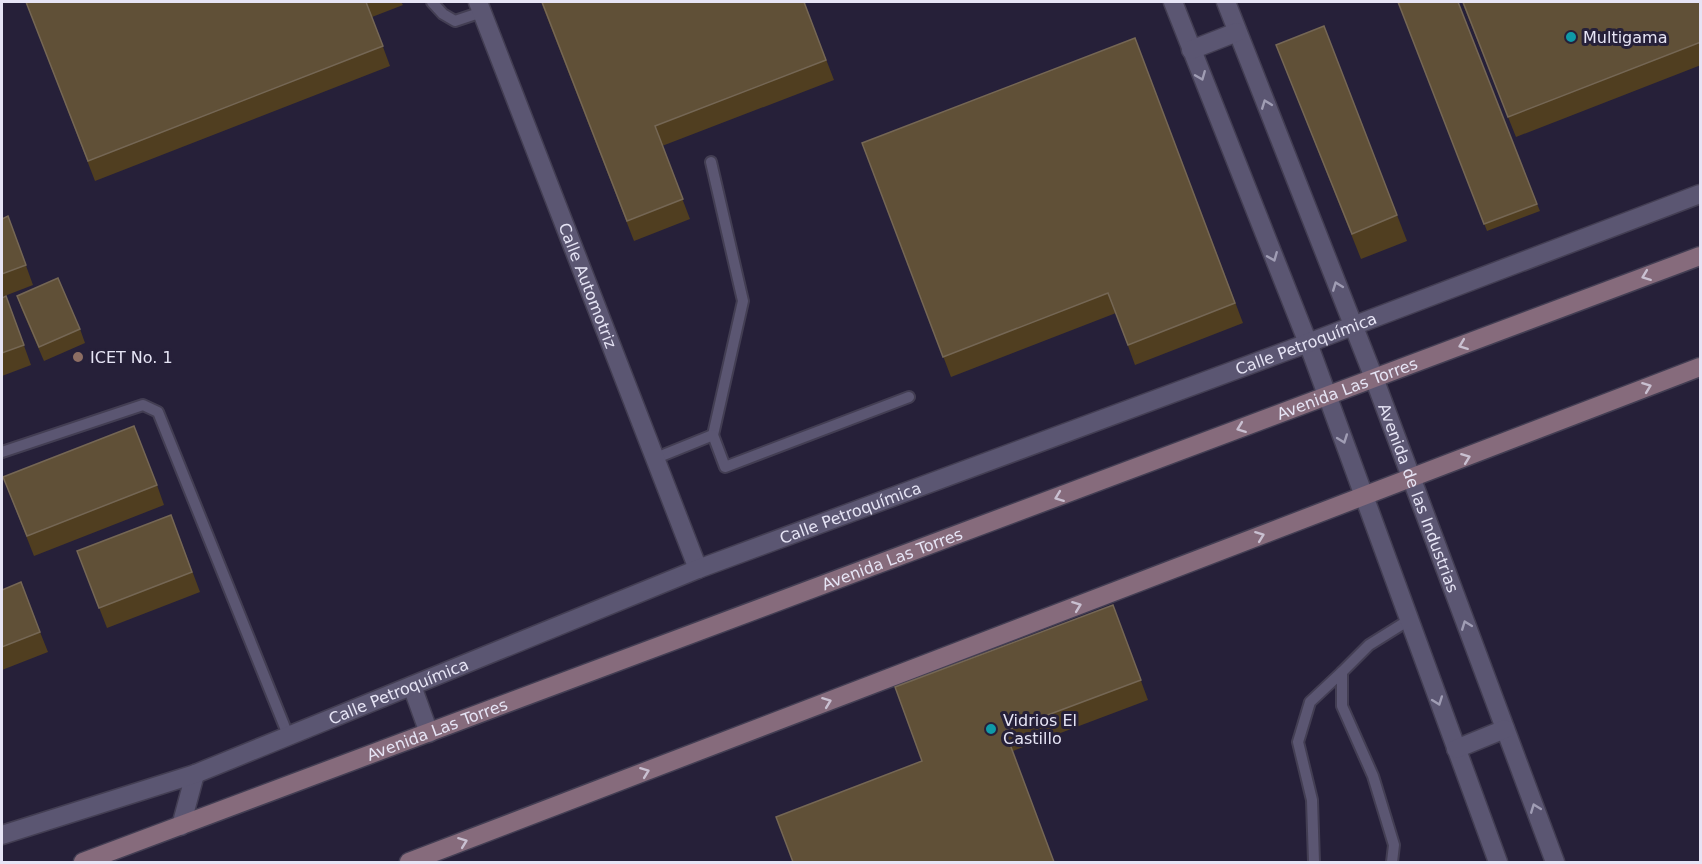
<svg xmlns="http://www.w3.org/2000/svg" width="1702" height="864" font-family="'DejaVu Sans',sans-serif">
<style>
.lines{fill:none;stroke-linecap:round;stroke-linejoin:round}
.lane-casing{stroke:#433e53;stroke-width:14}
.street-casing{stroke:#433e53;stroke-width:21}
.secondary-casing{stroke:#433e53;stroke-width:21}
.lane{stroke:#5b5672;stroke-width:10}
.street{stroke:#5b5672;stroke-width:18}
.secondary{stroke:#866b7c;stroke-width:18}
.wall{fill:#503e20}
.building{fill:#605037;stroke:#756755;stroke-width:1.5}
.oneway{stroke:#a09db4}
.oneway2{stroke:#c9c0d1}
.culture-dot{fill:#0f9aa8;stroke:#262039;stroke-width:2}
.education-dot{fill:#8d6e63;stroke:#262039;stroke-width:2}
.labels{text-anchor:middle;stroke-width:6;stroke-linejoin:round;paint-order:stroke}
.poi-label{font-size:16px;fill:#e6e4f5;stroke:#262039;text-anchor:start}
.street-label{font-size:16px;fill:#e6e4f5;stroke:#262039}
</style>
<rect width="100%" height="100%" fill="#262039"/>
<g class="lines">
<defs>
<g id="lane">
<polyline points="432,2 443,14 455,21 482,12"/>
<polyline points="711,162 743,301 713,435"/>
<polyline points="2,452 143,405 158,412 288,735"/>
<polyline points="656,458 713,435 725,467 909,397"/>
<polyline points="1314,862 1312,800 1298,742 1310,702 1342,672"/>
<polyline points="1392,862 1394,845 1373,776 1342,706 1342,672 1369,645 1409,620"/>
</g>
<g id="street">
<path id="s1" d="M478,2L698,569"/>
<polyline points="1173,2 1308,343 1498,862"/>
<path id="s2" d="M1226,2L1374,378L1555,862"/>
<polyline points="1191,50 1237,32"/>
<polyline points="412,686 429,733"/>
<polyline points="1456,749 1505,729"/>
<polyline points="181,826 195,774"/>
<path id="s3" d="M2,835L195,774L698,569L1308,343L1700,194"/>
</g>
<g id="secondary">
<path id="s4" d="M83,862L1700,256"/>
<polyline points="409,862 1700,367"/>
</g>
</defs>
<use href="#lane" class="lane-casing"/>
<use href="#street" class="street-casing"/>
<use href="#secondary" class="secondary-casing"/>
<use href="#lane" class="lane"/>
<use href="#street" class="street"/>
<use href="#secondary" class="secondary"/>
</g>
<g class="wall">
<polygon points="26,2 401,2 403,5 372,17 390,66 95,181"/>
<polygon points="541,2 804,2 834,80 662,146 690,219 634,241"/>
<polygon points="1398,2 1537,204 1540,211 1487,231"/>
<polygon points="1462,2 1701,2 1701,65 1516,137"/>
<polygon points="1135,38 1243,323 1135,365 1116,313 951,377 862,143"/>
<polygon points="1276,45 1397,215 1407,241 1361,259"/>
<polygon points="8,216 33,285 2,297 2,219"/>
<polygon points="6,296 31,365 2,376 2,298"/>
<polygon points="17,296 80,329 85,343 44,361 22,310"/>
<polygon points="3,477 157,485 164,505 34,556"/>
<polygon points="171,515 200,592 107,628 77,551"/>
<polygon points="2,590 40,632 48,652 2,670"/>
<polygon points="1113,605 1148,700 1013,751 922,761"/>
</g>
<g class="building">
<polygon points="26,2 366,2 383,46 88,161"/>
<polygon points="542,2 804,2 826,60 655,126 683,199 627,221"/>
<polygon points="1398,2 1458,2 1537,204 1484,224"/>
<polygon points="1463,2 1701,2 1701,42 1508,117"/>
<polygon points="1324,26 1397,215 1352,234 1276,45"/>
<polygon points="1135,38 1235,303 1128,345 1108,293 943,357 862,143"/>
<polygon points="8,216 26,265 2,274 2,219"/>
<polygon points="58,278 80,329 39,347 17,296"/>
<polygon points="6,296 24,345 2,353 2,298"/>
<polygon points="134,426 157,485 27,536 3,477"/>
<polygon points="171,515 192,572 99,608 77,551"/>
<polygon points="21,582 40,632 2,647 2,590"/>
<polygon points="1113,605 1141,680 1005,731 1054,862 793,862 776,817 922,761 895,687"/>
</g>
<defs><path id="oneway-chevron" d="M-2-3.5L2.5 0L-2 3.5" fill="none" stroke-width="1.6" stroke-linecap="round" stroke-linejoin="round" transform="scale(1.5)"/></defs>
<g class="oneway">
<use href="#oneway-chevron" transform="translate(1201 76) rotate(68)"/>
<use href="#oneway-chevron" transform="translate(1266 104) rotate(-111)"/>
<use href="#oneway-chevron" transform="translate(1273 257) rotate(68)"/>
<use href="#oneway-chevron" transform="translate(1337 286) rotate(-111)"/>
<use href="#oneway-chevron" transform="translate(1343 439) rotate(70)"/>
<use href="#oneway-chevron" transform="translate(1466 625) rotate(-111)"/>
<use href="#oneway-chevron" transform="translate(1438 701) rotate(70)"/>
<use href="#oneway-chevron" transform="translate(1535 808) rotate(-111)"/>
</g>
<g class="oneway2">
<use href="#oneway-chevron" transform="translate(1646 276) rotate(159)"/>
<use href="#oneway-chevron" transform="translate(1463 345) rotate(159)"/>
<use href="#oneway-chevron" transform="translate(1647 387) rotate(-21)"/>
<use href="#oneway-chevron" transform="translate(1241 428) rotate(159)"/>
<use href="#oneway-chevron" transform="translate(1466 458) rotate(-21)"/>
<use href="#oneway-chevron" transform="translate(1059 497) rotate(159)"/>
<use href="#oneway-chevron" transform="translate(1260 536) rotate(-21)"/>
<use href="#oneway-chevron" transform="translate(1077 606) rotate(-21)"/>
<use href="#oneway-chevron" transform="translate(827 702) rotate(-21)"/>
<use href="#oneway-chevron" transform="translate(645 772) rotate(-21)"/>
<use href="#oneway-chevron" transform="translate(463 842) rotate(-21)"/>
</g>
<g class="culture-dot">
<circle cx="1571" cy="37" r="6"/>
<circle cx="991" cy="729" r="6"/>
</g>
<circle class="education-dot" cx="78" cy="357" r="6"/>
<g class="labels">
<g class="poi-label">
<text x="1583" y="43">Multigama</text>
<text x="90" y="363">ICET No. 1</text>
<text x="1003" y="726">Vidrios El<tspan x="1003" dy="18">Castillo</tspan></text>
</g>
<g class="street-label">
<text dy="6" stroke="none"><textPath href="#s1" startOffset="304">Calle Automotriz</textPath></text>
<text dy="6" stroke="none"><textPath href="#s3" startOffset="1394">Calle Petroquímica</textPath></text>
<text dy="6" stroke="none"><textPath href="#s4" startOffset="1350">Avenida Las Torres</textPath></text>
<text dy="6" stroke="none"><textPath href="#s2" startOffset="532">Avenida de las Industrias</textPath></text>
<text dy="6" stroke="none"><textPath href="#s3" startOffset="908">Calle Petroquímica</textPath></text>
<text dy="6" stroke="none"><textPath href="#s4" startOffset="864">Avenida Las Torres</textPath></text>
<text dy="6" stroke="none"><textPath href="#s3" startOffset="422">Calle Petroquímica</textPath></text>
<text dy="6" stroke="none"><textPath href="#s4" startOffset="378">Avenida Las Torres</textPath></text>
</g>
</g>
<rect width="1702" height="864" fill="none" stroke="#e6e4f5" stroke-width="6"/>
</svg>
